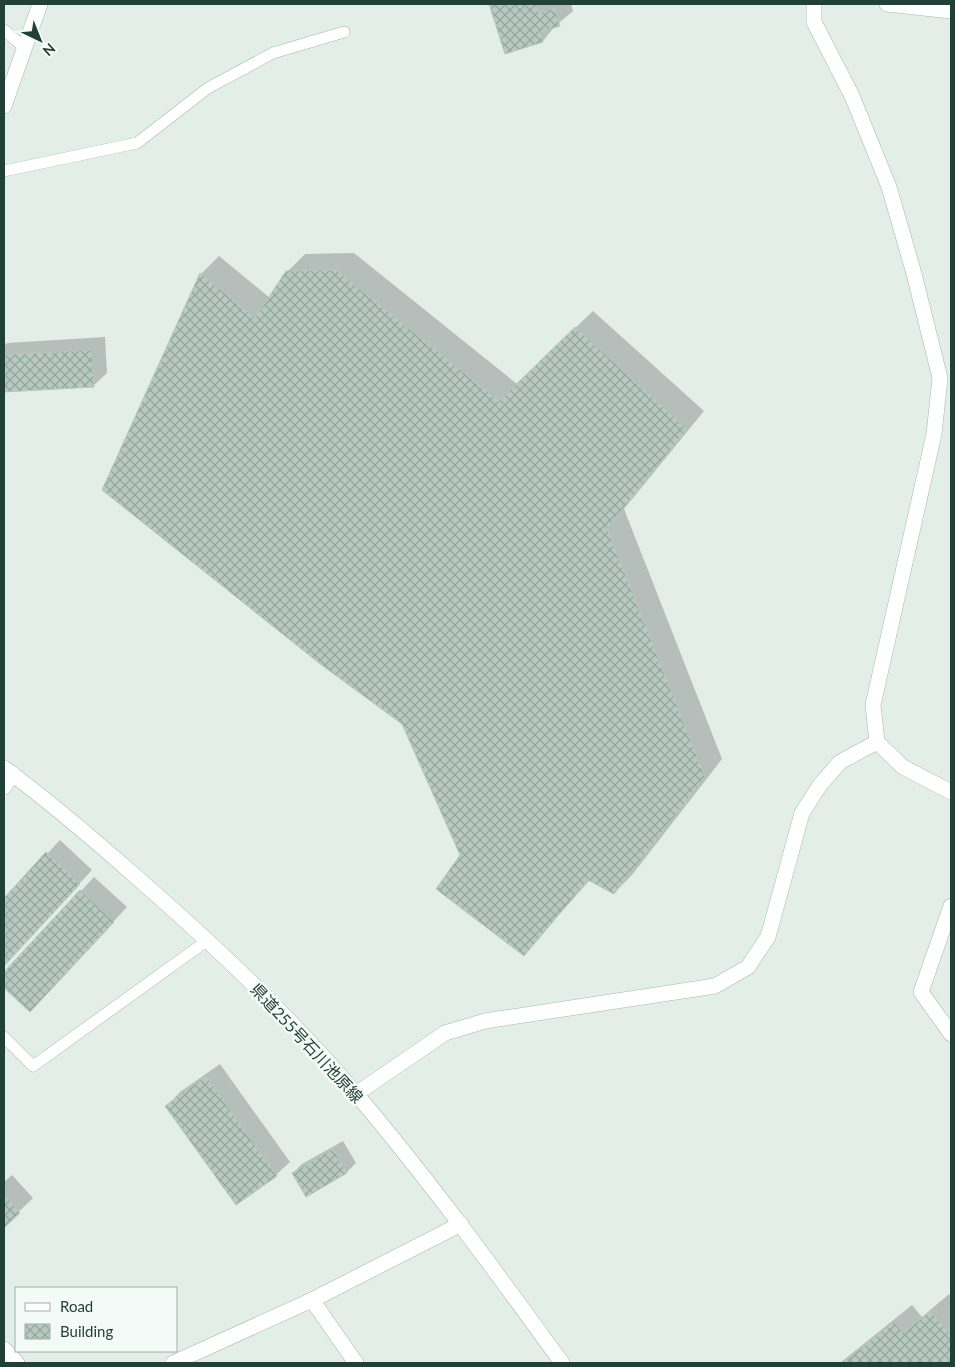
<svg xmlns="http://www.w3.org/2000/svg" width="955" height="1367" font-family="Lato,'Noto Sans JP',sans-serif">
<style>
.shadow{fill:#0003}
.building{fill:url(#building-cross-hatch);stroke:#b5c8c0}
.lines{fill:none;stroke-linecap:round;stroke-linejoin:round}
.lane-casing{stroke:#a5b7b0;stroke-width:12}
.street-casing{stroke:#a5b7b0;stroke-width:16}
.secondary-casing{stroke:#a1bab1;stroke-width:16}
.lane{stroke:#fff;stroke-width:11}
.street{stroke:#fff;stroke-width:15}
.secondary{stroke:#fff;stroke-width:15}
.labels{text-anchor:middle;stroke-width:5;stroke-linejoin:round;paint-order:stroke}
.street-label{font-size:16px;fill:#214138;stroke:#f4faf7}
</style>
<defs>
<pattern id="building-cross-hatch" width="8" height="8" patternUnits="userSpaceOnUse" patternTransform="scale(1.25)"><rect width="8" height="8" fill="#b8c9c2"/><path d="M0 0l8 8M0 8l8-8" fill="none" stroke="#95a59f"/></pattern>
</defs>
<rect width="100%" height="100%" fill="#e3eee9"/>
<g class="shadow">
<polygon points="491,4 571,4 573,11 555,26 543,41 506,53"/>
<polygon points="354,253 517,384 593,311 704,411 624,509 722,759 632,875 614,893 590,880 524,954 461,855 403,723 104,490 201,274 219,256 270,298 287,272 305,254"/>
<polygon points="105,337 107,373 93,386 4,391 4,346 7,343"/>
<polygon points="60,840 92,870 4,965 4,900"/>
<polygon points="94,877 127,907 30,1011 4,986 4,974"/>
<polygon points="220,1064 290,1162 276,1175 236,1203 167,1106 180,1092"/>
<polygon points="343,1141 356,1163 347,1172 306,1195 293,1173 302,1164"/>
<polygon points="12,1175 33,1198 4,1226 4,1182"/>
<polygon points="949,1294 951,1297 951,1363 840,1363 912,1305 922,1317"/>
</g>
<g class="building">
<polygon points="489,4 536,4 539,13 555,8 560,26 540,32 543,42 505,54"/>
<polygon points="336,270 499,401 575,327 687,429 607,528 705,777 614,894 588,880 524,956 436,889 460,855 402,724 319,663 102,490 200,273 255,318 286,271"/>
<polygon points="92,350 94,387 4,392 4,355"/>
<polygon points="46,852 80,884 4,966 4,898"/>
<polygon points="80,890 114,922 30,1012 4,988 4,972"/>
<polygon points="206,1076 277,1176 236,1205 165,1106"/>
<polygon points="333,1149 347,1173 306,1197 292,1173"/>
<polygon points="4,1194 20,1213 4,1228"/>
<polygon points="931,1311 951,1336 951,1363 843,1363 894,1322 903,1333"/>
</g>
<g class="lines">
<defs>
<g id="lane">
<polyline points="4,30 24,47"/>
<polyline points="4,171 137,143 208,88 273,53 344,32"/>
<polyline points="4,1037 33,1066 208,940"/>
</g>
<g id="street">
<polyline points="814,4 814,22 852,96 889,187 913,270 940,378 934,434 873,705 877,742 903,767 951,792"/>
<polyline points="4,787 13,774"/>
<polyline points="951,906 921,992 951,1034"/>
<polyline points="356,1094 445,1033 485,1021 715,986 748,967 768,937 802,813 820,785 840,762 877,742"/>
<polyline points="312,1300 356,1363"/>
<polyline points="4,1349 17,1363"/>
<polyline points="173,1363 312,1300 461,1224"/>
</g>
<g id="secondary">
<polyline points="887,4 951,11"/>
<polyline points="4,106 40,4"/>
<path d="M4,768C49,801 92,838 134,875C213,944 289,1015 357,1095C430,1181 496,1272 562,1363"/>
</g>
</defs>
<use href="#lane" class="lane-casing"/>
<use href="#street" class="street-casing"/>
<use href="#secondary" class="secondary-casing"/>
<use href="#lane" class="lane"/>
<use href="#street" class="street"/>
<use href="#secondary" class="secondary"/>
</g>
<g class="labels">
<g class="street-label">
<text transform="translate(307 1043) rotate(47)" y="6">県道255号石川池原線</text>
</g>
</g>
<rect width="955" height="1367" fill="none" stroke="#214138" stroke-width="10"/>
<rect x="15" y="1287" width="162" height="65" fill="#f4faf7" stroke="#a0b0ab"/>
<rect x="25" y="1303" width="25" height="8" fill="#ffffff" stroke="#a0b0ab"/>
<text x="60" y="1312" font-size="15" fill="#214138">Road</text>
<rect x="25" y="1324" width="25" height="15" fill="url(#building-cross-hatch)" stroke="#a0b0ab"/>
<text x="60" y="1337" font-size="15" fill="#214138">Building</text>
<g transform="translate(40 40) rotate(137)" stroke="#f4faf7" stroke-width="4" paint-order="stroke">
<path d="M0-4L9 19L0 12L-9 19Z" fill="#214138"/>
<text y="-8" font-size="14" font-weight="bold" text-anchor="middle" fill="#214138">N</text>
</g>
</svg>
